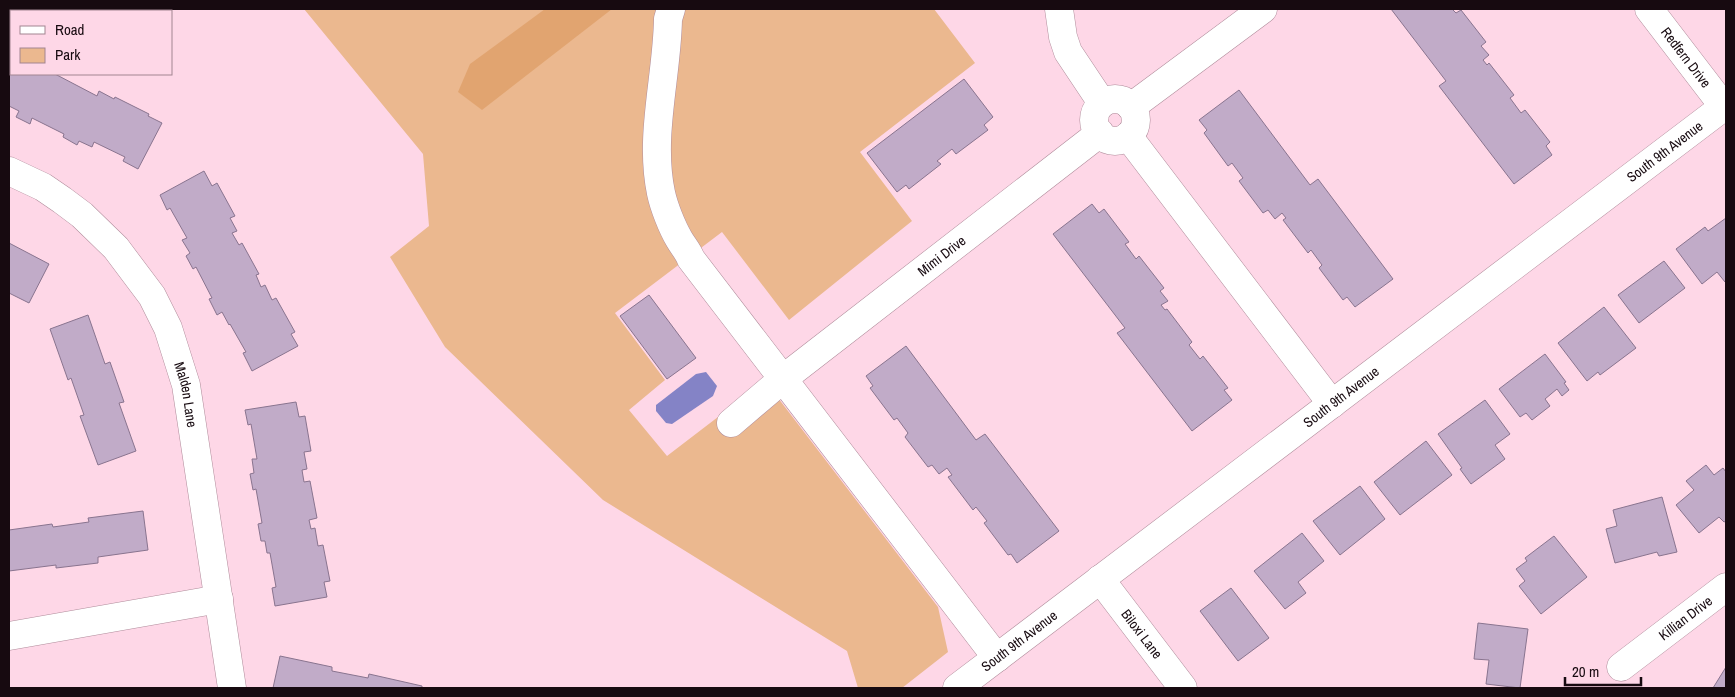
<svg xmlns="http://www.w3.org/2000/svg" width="1735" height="697" font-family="'Archivo Narrow',sans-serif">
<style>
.green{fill:#ebb88f}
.forest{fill:#e1a470}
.water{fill:#8483c6}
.building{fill:#c1abc8;stroke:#89748f}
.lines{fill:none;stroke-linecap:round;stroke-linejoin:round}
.minor-casing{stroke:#b08c9b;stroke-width:29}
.minor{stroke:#fff;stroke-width:28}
.labels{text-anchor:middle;stroke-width:4;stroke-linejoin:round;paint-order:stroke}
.street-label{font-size:14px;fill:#170a10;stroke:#fed7e7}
</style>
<rect width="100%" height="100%" fill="#fed7e7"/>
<polygon class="green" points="304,9 934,9 975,63 860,152 912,221 789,320 722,232 615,313 665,380 629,410 667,456 765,381 938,607 948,652 902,688 858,688 847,651 603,500 445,347 390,257 429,226 423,154"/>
<polygon class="forest" points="545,9 612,9 482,110 458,92 470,64"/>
<polygon class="water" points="706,372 717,386 713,396 672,424 666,423 656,411 656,405 696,374"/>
<g class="building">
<polygon points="1391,9 1452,9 1456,13 1461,10 1486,42 1481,46 1489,55 1483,60 1487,65 1489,63 1514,95 1510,98 1521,113 1525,110 1550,142 1546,146 1552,155 1514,184 1439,86 1446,81"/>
<polygon points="9,44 11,45 11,74 55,74 97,96 99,91 114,99 115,97 149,114 148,116 162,123 138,169 123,161 125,157 94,142 92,147 79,141 77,145 63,137 64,134 32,118 30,124 16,117 19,111 9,106"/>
<polygon points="964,79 993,117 984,125 988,130 956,154 952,149 937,161 941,164 909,189 906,185 897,192 867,153"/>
<polygon points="1239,90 1310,185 1318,179 1393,279 1355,307 1347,297 1343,300 1319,268 1322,265 1311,250 1308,253 1283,220 1286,218 1282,213 1275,219 1268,210 1263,213 1239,181 1243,178 1232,163 1228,166 1204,133 1207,130 1199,120"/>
<polygon points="204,171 212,186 217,183 235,216 230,218 237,231 232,233 239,245 242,243 259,274 256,275 261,287 265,285 272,300 276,298 295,332 291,334 298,346 252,371 243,353 246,352 230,324 229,325 222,312 217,315 209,299 212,298 196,267 193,269 186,256 190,253 182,240 187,238 170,208 167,210 160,195"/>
<polygon points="1092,204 1099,213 1104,209 1129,242 1125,244 1136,259 1139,256 1164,288 1160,291 1168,301 1161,305 1165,310 1167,309 1192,342 1189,345 1200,359 1203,356 1228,388 1224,390 1232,400 1192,431 1117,333 1125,328 1053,234"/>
<polygon points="1726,218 1726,281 1725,282 1717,272 1702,284 1676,249 1705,227 1708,231"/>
<polygon points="9,243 49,264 29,303 9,293"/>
<polygon points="1664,261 1685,288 1639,323 1618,295"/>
<polygon points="649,295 696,358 667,379 620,316"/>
<polygon points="1604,307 1636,348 1600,375 1598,372 1587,381 1558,343"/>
<polygon points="88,315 105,364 110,362 124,402 119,403 136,451 98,465 80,416 84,415 71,378 68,380 50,329"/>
<polygon points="906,346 976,440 985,434 1059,531 1017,563 1011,554 1008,555 984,523 987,521 976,507 973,510 948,477 952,475 947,468 939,474 932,465 928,467 905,437 908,433 897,418 894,420 870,388 873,386 866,376"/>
<polygon points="1545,354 1566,382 1564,383 1569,390 1562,396 1557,389 1545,399 1550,406 1532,420 1526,413 1520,417 1499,389"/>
<polygon points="1485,400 1510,434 1495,445 1505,459 1471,484 1460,469 1462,468 1438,434"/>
<polygon points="296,402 299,417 305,416 311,451 304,452 307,469 302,470 304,482 310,481 317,518 309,520 311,529 315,528 318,546 323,545 330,581 324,582 327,597 275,606 272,588 276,587 270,553 267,553 265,541 261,541 258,524 262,523 256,489 253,490 250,474 254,473 252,459 257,459 251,424 248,425 245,410"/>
<polygon points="1426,441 1452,475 1400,515 1374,482"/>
<polygon points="1706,465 1714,475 1723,468 1726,472 1726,521 1724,522 1719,517 1699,533 1676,505 1694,490 1686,481"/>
<polygon points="1360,486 1385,519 1340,555 1313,521"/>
<polygon points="1662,497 1677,552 1659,556 1657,552 1615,563 1606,529 1617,526 1613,510"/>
<polygon points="143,511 148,550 98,557 98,563 56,568 56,565 9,571 9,530 52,524 53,527 89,522 88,518"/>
<polygon points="1302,533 1324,561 1298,582 1306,593 1285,609 1254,571"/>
<polygon points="1554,536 1587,577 1541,614 1519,586 1525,581 1516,569 1527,561 1525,558"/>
<polygon points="1231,588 1269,638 1238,661 1200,611"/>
<polygon points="1478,623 1528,629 1520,688 1486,684 1489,660 1474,659"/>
<polygon points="280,656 332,667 332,671 368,678 369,674 422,686 422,688 273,688"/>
<polygon points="1726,667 1726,688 1713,688"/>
</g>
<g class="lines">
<defs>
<g id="minor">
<path d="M671,9L668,19C667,77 649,136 661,193C664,207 672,227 679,239C683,246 688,251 691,259L997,658"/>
<polyline points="1059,9 1063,37 1068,52 1102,103"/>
<path id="s1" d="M1649,9L1724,107"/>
<circle cx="1115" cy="120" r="21"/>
<polyline points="1131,107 1263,9"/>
<polyline points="1128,136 1332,404"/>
<path id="s2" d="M9,171L43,187L62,200L82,215L116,248L152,296L168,328L186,385L232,688"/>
<path id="s3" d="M731,423L784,378L1100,133"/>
<path id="s4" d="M1100,579L1183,688"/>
<polyline points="9,636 219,599"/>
<path id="s5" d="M1621,667L1726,587"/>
<path id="s6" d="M957,688L1726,105"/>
</g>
</defs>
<use href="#minor" class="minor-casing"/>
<use href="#minor" class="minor"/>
</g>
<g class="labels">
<g class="street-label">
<text dy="5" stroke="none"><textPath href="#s1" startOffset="61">Redfern Drive</textPath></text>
<text dy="5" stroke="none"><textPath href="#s6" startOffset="888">South 9th Avenue</textPath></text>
<text dy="5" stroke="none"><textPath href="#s3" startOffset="269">Mimi Drive</textPath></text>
<text dy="5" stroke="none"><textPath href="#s2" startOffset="298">Malden Lane</textPath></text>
<text dy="5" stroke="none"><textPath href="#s6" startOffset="482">South 9th Avenue</textPath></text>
<text dy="5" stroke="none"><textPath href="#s5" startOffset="81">Killian Drive</textPath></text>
<text dy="5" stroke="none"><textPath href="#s4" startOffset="69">Biloxi Lane</textPath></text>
<text dy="5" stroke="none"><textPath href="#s6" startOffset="78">South 9th Avenue</textPath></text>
</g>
</g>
<rect width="1735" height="697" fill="none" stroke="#170a10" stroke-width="20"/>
<rect x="10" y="10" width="162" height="65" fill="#fed7e7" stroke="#a28591"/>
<rect x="20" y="26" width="25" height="8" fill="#ffffff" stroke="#a28591"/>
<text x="55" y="35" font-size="15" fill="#170a10">Road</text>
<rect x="20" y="48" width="25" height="15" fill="#ebb88f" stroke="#a28591"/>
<text x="55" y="60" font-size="15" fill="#170a10">Park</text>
<path d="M1565 677v8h76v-8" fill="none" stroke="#170a10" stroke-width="2.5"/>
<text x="1572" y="677" font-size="15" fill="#170a10" stroke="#fed7e7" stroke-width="4" paint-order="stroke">20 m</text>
</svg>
